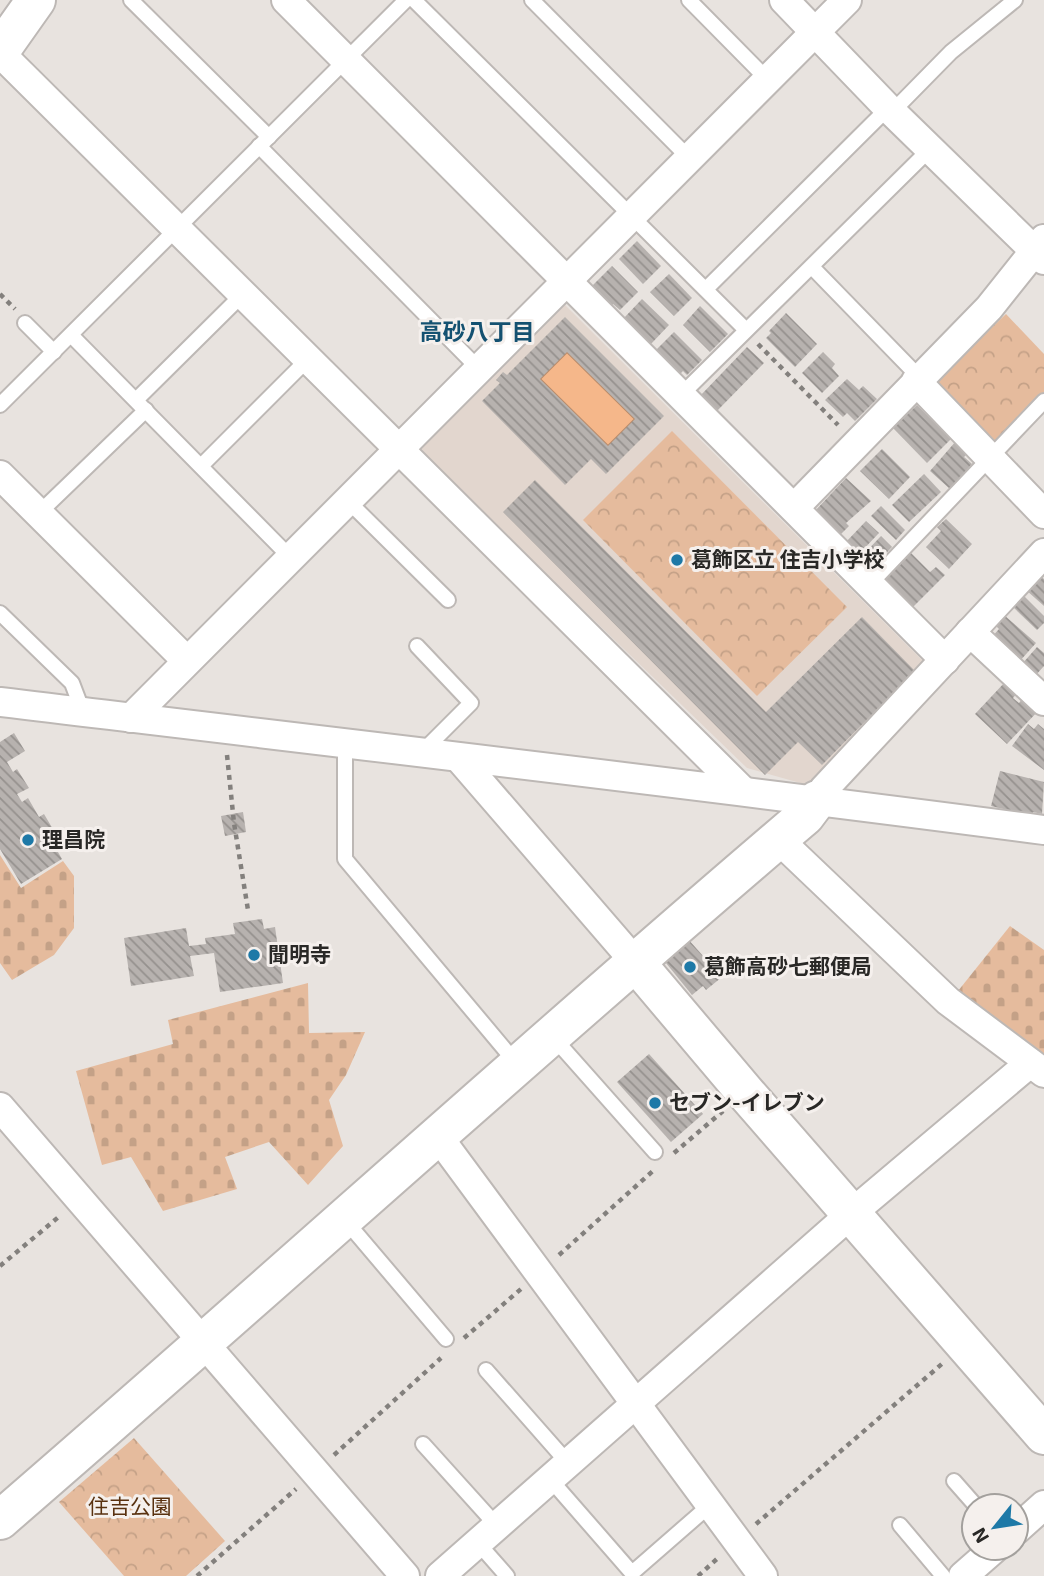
<svg xmlns="http://www.w3.org/2000/svg" width="1044" height="1576" font-family="'Exo 2','Noto Sans JP',sans-serif">
<style>
.built{fill:#e2d6ce}
.cemetery{fill:url(#cemetery-stones)}
.park{fill:url(#park-crowns)}
.water{fill:#f5b78a;stroke:#b88c6c;stroke-width:2}
.building{fill:url(#building-back-hatch);fill-rule:evenodd}
.lines{fill:none;stroke-linecap:round;stroke-linejoin:round}
.lane-casing{stroke:#bdb8b5;stroke-width:18}
.street-casing{stroke:#bdb8b5;stroke-width:32}
.secondary-casing{stroke:#bdb8b5;stroke-width:42}
.path{stroke:#83807d;stroke-width:4.5;stroke-dasharray:5 5;stroke-linecap:butt}
.lane{stroke:#fff;stroke-width:14}
.street{stroke:#fff;stroke-width:28}
.secondary{stroke:#fff;stroke-width:38}
.poi-dot{fill:#1e79a7;stroke:#f5f0ed;stroke-width:2.5}
.labels{text-anchor:middle;stroke-width:6;stroke-linejoin:round;paint-order:stroke}
.poi-label{font-size:21px;font-weight:bold;fill:#292826;stroke:#f5f0ed;text-anchor:start}
.park-label{font-size:21px;fill:#59310f;stroke:#f5f0ed}
.neighbourhood-label{font-size:23px;font-weight:bold;fill:#145171;stroke:#f5f0ed}
</style>
<defs>
<pattern id="cemetery-stones" width="16" height="16" patternUnits="userSpaceOnUse" patternTransform="scale(1.75)"><rect width="16" height="16" fill="#e5bb9d"/><path d="M2 7V4a2 2 0 0 1 4 0v3zM10 15v-3a2 2 0 0 1 4 0v3z" fill="#c4a187"/></pattern>
<pattern id="park-crowns" width="20" height="18" patternUnits="userSpaceOnUse" patternTransform="scale(1.75)"><rect width="20" height="18" fill="#e5bb9d"/><path d="M2 6a3 3 0 1 1 6 0M12 15a3 3 0 1 1 6 0" fill="none" stroke="#c4a187"/></pattern>
<pattern id="building-back-hatch" width="6" height="6" patternUnits="userSpaceOnUse" patternTransform="scale(1.75)"><rect width="6" height="6" fill="#b7b2af"/><path d="M-1 5l2 2M0 0l6 6M5-1l2 2" fill="none" stroke="#95918e"/></pattern>
</defs>
<rect width="100%" height="100%" fill="#e8e3df"/>
<polygon class="built" points="565,305 927,665 811,786 747,768 423,455 422,448"/>
<g class="cemetery">
<polygon points="0,855 21,888 63,861 74,876 74,928 54,955 12,980 0,963"/>
<polygon points="1010,926 1044,950 1044,1059 958,991"/>
<polygon points="308,983 309,1033 365,1032 346,1075 329,1100 343,1146 308,1185 269,1142 225,1157 237,1189 163,1211 131,1157 102,1165 76,1071 173,1044 168,1020"/>
</g>
<g class="park">
<polygon points="1006,314 1044,354 1044,392 995,442 986,441 936,387 936,380"/>
<polygon points="672,431 847,607 757,696 583,520"/>
<polygon points="134,1438 225,1541 186,1576 124,1576 59,1502"/>
</g>
<polygon class="water" points="567,352 635,419 608,446 540,379"/>
<g class="building">
<polygon points="637,241 661,266 643,284 619,259"/>
<polygon points="612,266 638,292 620,310 613,304 611,307 591,287"/>
<polygon points="669,274 692,298 674,316 650,292"/>
<polygon points="642,299 669,325 650,345 623,319"/>
<polygon points="700,306 728,334 710,352 683,325"/>
<polygon points="786,313 817,344 795,367 766,338 771,333 769,331"/>
<path d="M565,317L664,416L606,474L591,459L565,485L482,401L500,383L496,380L503,372L507,375ZM567,352L635,419L608,446L540,379Z"/>
<polygon points="674,332 702,360 687,375 683,371 677,377 653,353"/>
<polygon points="747,347 764,363 715,413 699,397"/>
<polygon points="823,352 835,364 832,368 839,376 822,393 802,373"/>
<polygon points="847,379 859,390 863,386 877,399 855,421 847,413 843,417 825,400"/>
<polygon points="917,405 951,439 927,463 893,428"/>
<polygon points="956,441 969,452 964,457 972,464 950,489 930,471"/>
<polygon points="882,449 910,477 889,499 860,471"/>
<polygon points="924,474 941,492 909,522 892,505"/>
<polygon points="846,478 871,501 846,523 849,526 839,536 814,512"/>
<polygon points="535,480 766,712 862,617 915,671 822,765 798,742 765,775 503,512"/>
<polygon points="881,506 905,530 896,540 871,516"/>
<polygon points="946,519 972,544 949,569 926,547 941,531 937,527"/>
<polygon points="866,521 879,533 858,555 845,543"/>
<polygon points="881,536 892,547 871,569 860,558"/>
<polygon points="911,553 930,572 936,567 945,575 911,609 883,582"/>
<polygon points="1040,576 1044,579 1044,606 1026,590"/>
<polygon points="1023,595 1044,616 1044,623 1037,630 1013,607"/>
<polygon points="1004,615 1036,643 1019,662 991,638 999,629 995,625"/>
<polygon points="1037,647 1044,653 1044,666 1035,676 1022,664"/>
<polygon points="1006,681 1018,692 1013,698 1019,703 1024,697 1038,711 1007,744 975,714"/>
<polygon points="1028,724 1034,729 1038,724 1044,729 1044,770 1012,746"/>
<polygon points="14,733 25,751 7,762 13,772 17,769 29,788 17,794 22,802 28,798 39,817 44,814 57,836 51,840 62,859 21,884 0,849 0,742"/>
<polygon points="1000,771 1044,782 1042,814 1033,812 1032,816 991,806"/>
<polygon points="243,812 246,832 225,836 221,816"/>
<polygon points="262,919 264,929 275,927 283,983 220,992 214,953 190,956 194,976 131,986 124,938 186,928 189,946 206,944 205,938 235,934 233,923"/>
<polygon points="687,938 722,977 706,990 703,986 692,995 666,963 669,952"/>
<polygon points="649,1054 703,1114 671,1142 617,1082"/>
</g>
<g class="lines">
<defs>
<g id="lane">
<polyline points="131,0 269,137"/>
<polyline points="414,0 746,330"/>
<polyline points="532,0 689,158"/>
<polyline points="689,0 767,79"/>
<polyline points="892,112 951,52 1015,0"/>
<polyline points="259,146 479,369"/>
<polyline points="812,267 920,378"/>
<polyline points="706,289 888,108"/>
<polyline points="25,323 54,352"/>
<polyline points="71,335 291,558"/>
<polyline points="681,395 930,149"/>
<polyline points="136,400 243,294"/>
<polyline points="0,405 406,0"/>
<polyline points="201,466 308,359"/>
<polyline points="348,501 448,600"/>
<polyline points="39,513 146,410"/>
<polyline points="870,584 1044,401"/>
<polyline points="0,613 72,683 83,712"/>
<polyline points="417,646 471,703 422,752"/>
<polyline points="345,742 345,859 517,1064"/>
<polyline points="552,1036 655,1152"/>
<polyline points="345,1220 446,1339"/>
<polyline points="486,1370 568,1463"/>
<polyline points="423,1444 497,1526"/>
<polyline points="550,1479 632,1573 710,1505"/>
<polyline points="954,1481 976,1506"/>
<polyline points="900,1525 943,1576"/>
<polyline points="478,1543 507,1576"/>
</g>
<g id="street">
<polyline points="286,0 945,660"/>
<polyline points="784,0 888,108 1044,260"/>
<polyline points="0,53 741,789"/>
<polyline points="916,381 1044,514"/>
<polyline points="0,475 186,660"/>
<polyline points="794,508 989,308 1044,239"/>
<polyline points="970,632 1044,701"/>
<path d="M0,702C348,744 696,784 1044,830"/>
<polyline points="131,718 847,0"/>
<polyline points="459,758 636,963"/>
<polyline points="817,800 824,789 1044,553"/>
<polyline points="778,839 948,1001 1044,1073"/>
<polyline points="0,1107 405,1576"/>
<polyline points="437,1135 763,1576"/>
<polyline points="1016,1530 1044,1505"/>
<polyline points="440,1576 852,1213 1030,1063"/>
<polyline points="963,1576 995,1548"/>
</g>
<g id="secondary">
<polyline points="0,51 36,0"/>
<polyline points="636,963 745,1092 1044,1435"/>
<path d="M0,1520C270,1287 533,1047 805,816L817,800"/>
</g>
</defs>
<use href="#lane" class="lane-casing"/>
<use href="#street" class="street-casing"/>
<use href="#secondary" class="secondary-casing"/>
<g class="path">
<polyline points="0,294 15,309"/>
<polyline points="758,344 838,425"/>
<polyline points="227,755 234,823 248,910"/>
<polyline points="674,1153 723,1111"/>
<polyline points="559,1255 654,1170"/>
<polyline points="0,1266 61,1215"/>
<polyline points="464,1338 521,1289"/>
<polyline points="334,1455 441,1358"/>
<polyline points="756,1524 943,1363"/>
<polyline points="197,1576 296,1489"/>
<polyline points="698,1576 718,1558"/>
</g>
<use href="#lane" class="lane"/>
<use href="#street" class="street"/>
<use href="#secondary" class="secondary"/>
</g>
<g class="poi-dot">
<circle cx="677" cy="560" r="7"/>
<circle cx="28" cy="840" r="7"/>
<circle cx="254" cy="955" r="7"/>
<circle cx="690" cy="967" r="7"/>
<circle cx="655" cy="1103" r="7"/>
</g>
<g class="labels">
<g class="poi-label">
<text x="691" y="567">葛飾区立 住吉小学校</text>
<text x="42" y="847">理昌院</text>
<text x="268" y="962">聞明寺</text>
<text x="704" y="974">葛飾高砂七郵便局</text>
<text x="669" y="1110">セブン-イレブン</text>
</g>
<g class="park-label">
<text x="130" y="1514">住吉公園</text>
</g>
<g class="neighbourhood-label">
<text x="477" y="340">高砂八丁目</text>
</g>
</g>
<g transform="translate(995 1527) rotate(240)"><circle r="33" fill="#f5f0ed" stroke="#a3a09d" stroke-width="2"/>
<path d="M0-5L12 26L0 18L-12 26Z" fill="#1e79a7"/>
<text y="-10" font-size="19" font-weight="bold" text-anchor="middle" fill="#292826">N</text>
</g>
</svg>
